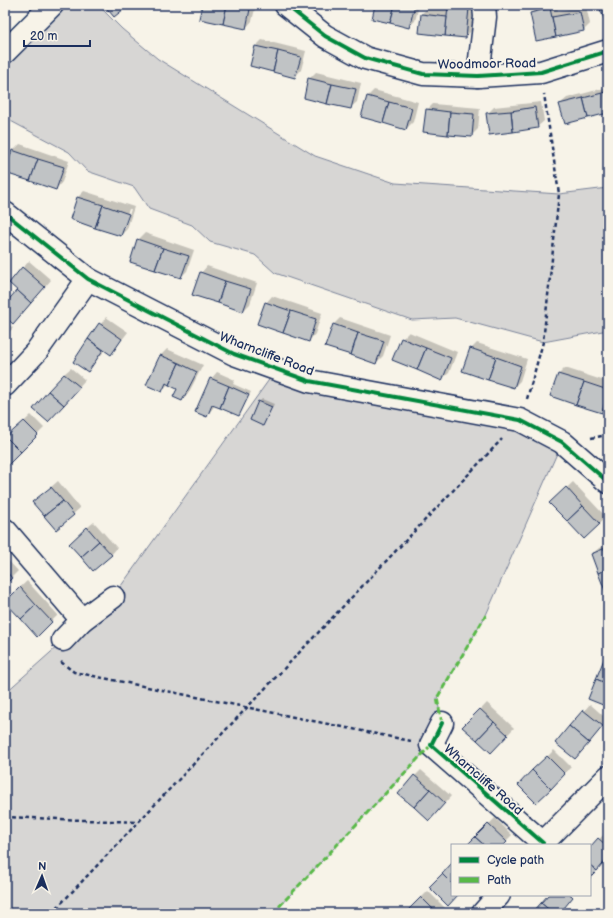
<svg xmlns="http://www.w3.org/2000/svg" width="613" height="918" font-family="'Balsamiq Sans',sans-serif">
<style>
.green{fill:#d7d6d4;stroke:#798299}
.shadow{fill:#0003;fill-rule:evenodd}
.building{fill:#c0c3c5;stroke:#1b2f5e}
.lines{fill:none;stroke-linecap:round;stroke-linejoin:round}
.minor-casing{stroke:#1b2f5e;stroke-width:25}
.path{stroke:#1b2f5e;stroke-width:2.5;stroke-dasharray:4 3;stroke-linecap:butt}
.minor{stroke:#f7f3e8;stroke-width:22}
.quiet{stroke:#58b947;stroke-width:3;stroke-dasharray:6 3;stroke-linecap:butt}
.cycleway-casing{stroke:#f7f3e8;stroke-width:6}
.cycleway{stroke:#00873e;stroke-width:4}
.labels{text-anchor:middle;stroke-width:4;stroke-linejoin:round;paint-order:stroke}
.street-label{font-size:13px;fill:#1b2f5e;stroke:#f7f3e8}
</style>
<rect width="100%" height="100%" fill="#f7f3e8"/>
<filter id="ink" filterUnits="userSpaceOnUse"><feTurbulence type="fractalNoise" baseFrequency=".025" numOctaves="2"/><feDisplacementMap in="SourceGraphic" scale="8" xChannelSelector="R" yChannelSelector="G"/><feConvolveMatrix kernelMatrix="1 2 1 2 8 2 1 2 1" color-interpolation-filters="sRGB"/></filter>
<g filter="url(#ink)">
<g class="green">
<polygon points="52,5 98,5 122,29 158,59 315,156 395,183 559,194 608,188 608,330 543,342 455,318 412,320 275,273 255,255 210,242 192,225 149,209 134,187 87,171 69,152 5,118 5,52"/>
<polygon points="276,370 394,397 562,442 486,615 437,698 442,723 431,745 273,913 5,913 5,693 113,597"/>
</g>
<g class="shadow">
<polygon points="203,5 256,5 252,21 246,28"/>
<polygon points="376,5 419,5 415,21 408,27"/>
<polygon points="450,5 474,5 472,30 465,37 421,14 428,8 448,10"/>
<polygon points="545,5 557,5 558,11 586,6 590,24 584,30 537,40 531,13 538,7"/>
<polygon points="262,40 306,51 301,70 295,77 256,46"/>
<polygon points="316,72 361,83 357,102 350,108 309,79"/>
<polygon points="608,87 608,112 565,123 560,104 567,98"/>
<polygon points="374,90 418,102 413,122 406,129 368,96"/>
<polygon points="541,102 544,121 537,127 487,114 494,107"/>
<polygon points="433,104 480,108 478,129 471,136 427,110"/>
<polygon points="20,144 69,161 62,182 56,189 13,151"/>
<path d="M84,191L134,207L127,229L121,235L71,218L78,197ZM129,209H131L125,229H122Z"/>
<polygon points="145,233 194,250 187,271 181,277 138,240"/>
<polygon points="29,261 51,280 20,316 5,316 5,305 18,290 23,268"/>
<polygon points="207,266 257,283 250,304 243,311 201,273"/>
<polygon points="272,296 322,313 315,334 309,341 266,303"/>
<polygon points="106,317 128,332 111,354 105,350 88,371 74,362"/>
<polygon points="340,318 390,335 383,356 376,363 333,325"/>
<polygon points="5,321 13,328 5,337"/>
<polygon points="409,332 457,352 449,373 442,379 402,339"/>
<polygon points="477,343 527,359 520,381 514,387 471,349"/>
<polygon points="167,349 203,365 188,394 182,400 178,388 168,384 162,391 147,384 161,355"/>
<polygon points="71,368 85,380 54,415 64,374"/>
<polygon points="565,368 608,382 608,406 602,412 559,374"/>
<polygon points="217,372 235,380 233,384 251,392 239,415 215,405 207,416 211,379"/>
<polygon points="262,399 274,404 263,425 259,402"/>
<polygon points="31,415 44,428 5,467 5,440"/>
<polygon points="58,481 80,508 56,529 34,502"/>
<polygon points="573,482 606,517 584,538 557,497"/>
<polygon points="94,522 117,548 111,555 76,537"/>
<polygon points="608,544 608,591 592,554 599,548"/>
<polygon points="5,557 18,571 5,584"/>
<polygon points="27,581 58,615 37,635 12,595"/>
<polygon points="487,703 514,728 491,752 464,727"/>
<polygon points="590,704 608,720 581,752 557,743"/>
<polygon points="554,750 571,767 536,802 519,785"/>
<polygon points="421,770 451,796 436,813 415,776"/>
<polygon points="495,818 512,835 502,845 469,845"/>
<polygon points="608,827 608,857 590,878 590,849 606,832 605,830"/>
<polygon points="428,891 445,908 440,913 406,913"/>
</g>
<g class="building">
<polygon points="104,5 129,5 114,17"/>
<polygon points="202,5 227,5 223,24 199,19"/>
<polygon points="227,5 250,9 246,29 223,24"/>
<polygon points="375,5 395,5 390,23 372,19"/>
<polygon points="395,5 415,5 409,28 390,23"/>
<polygon points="598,5 608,5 608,24 607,25"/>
<polygon points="448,6 469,8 466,38 445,36"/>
<polygon points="550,8 556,37 536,41 530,13"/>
<polygon points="580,12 584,31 556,37 552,17"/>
<polygon points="421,14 447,17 445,36 419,33"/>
<polygon points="255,46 278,51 273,72 250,66"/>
<polygon points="278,51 301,57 295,78 273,72"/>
<polygon points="308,78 332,84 327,104 304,98"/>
<polygon points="332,84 356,89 351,109 327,104"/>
<polygon points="606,92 608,113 588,118 583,98"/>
<polygon points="367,96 389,102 383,123 361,117"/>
<polygon points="583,98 588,118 565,124 559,104"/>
<polygon points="389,102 412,108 406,130 383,123"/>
<polygon points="535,107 538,128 513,132 511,111"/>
<polygon points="426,109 450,112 448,135 423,132"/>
<polygon points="511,111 513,132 489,135 486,113"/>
<polygon points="450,112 474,114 472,137 448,135"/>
<polygon points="12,150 38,159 30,181 5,173"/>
<polygon points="38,159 64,167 56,190 30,181"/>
<polygon points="77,197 103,205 95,228 70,219"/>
<polygon points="103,205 129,214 121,236 95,228"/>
<polygon points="137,239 163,248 155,270 130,262"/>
<polygon points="163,248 189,256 181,278 155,270"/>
<polygon points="22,267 45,287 31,303 9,283"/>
<polygon points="200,272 225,281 218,303 192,295"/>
<polygon points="225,281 251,289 243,312 218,303"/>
<polygon points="17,290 31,303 13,324 5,317 5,304"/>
<polygon points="265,302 291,311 283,333 257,324"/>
<polygon points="291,311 316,319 309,342 283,333"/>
<polygon points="99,323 122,339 111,355 88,339"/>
<polygon points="333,324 358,333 351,355 325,347"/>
<polygon points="358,333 384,341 376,364 351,355"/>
<polygon points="401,338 426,348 417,370 392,360"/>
<polygon points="88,339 103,350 88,372 73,362"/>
<polygon points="426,348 451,358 442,381 417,370"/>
<polygon points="470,348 496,357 488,380 462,371"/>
<polygon points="160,355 179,363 169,385 166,383 162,392 146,385"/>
<polygon points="496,357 521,366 514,388 488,380"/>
<polygon points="179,363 197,372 182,401 173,397 177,389 169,385"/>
<polygon points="64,374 80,387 64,405 48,391"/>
<polygon points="558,374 584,382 576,405 550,396"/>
<polygon points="210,378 229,386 220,408 212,405 207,417 195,412"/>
<polygon points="584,382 608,390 602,413 576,405"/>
<polygon points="229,386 249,395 239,416 220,408"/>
<polygon points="48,391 64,405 48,422 33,409"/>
<polygon points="258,401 272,407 263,426 250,420"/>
<polygon points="24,421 38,435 21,452 6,437"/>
<polygon points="6,437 21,452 5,468 5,439"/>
<polygon points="51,487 63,501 44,516 32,502"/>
<polygon points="566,487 583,506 567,521 549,503"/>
<polygon points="63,501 74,515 56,530 44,516"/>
<polygon points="583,506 600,524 584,539 567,521"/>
<polygon points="87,527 99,541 81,557 69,544"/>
<polygon points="99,541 112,555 93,571 81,557"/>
<polygon points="608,547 608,569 598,573 591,554"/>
<polygon points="608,569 608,592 606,593 598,573"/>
<polygon points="5,570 12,578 5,585"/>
<polygon points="20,587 36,605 21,619 5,602"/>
<polygon points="36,605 52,622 37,637 21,619"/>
<polygon points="604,659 608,660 608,684 596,679"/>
<polygon points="596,679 608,684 608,707 588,699"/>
<polygon points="480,709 494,722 477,740 462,727"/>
<polygon points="583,710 603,726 589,743 569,726"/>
<polygon points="494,722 508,735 491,753 477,740"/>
<polygon points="569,726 589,743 575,759 555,743"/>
<polygon points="547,756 565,774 551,789 532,770"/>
<polygon points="532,770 551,789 536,803 518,785"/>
<polygon points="414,775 430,789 414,807 398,794"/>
<polygon points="430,789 445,803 429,821 414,807"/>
<polygon points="488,824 507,842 504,845 484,845 475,837"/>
<polygon points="475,837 484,845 467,845"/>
<polygon points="598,838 608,847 608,858 597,871 590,865 590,847"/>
<polygon points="452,863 452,884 442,874"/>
<polygon points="590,865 597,871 590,878"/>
<polygon points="442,874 452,884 452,895 458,895 448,906 429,887"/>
<polygon points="548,895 571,895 573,897 560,913 553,913 541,903"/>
<polygon points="421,897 437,913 411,913 408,910"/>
<polygon points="541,903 553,913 532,913"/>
</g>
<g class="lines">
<defs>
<g id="minor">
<polyline points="286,5 325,36 365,58 423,74 478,76 541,72 608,51"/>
<polyline points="5,52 52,5"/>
<polyline points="478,76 485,17 484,5"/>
<polyline points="5,213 88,279 234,354 309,381 520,420 562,442 608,482"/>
<polyline points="5,385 36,352 88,279"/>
<polyline points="5,530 82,620"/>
<polyline points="63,640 82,620 113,597"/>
<polyline points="442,723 431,745 543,843"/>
<polyline points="541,845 608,777"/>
<polyline points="483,913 499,895"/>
</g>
</defs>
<use href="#minor" class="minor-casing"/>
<g class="path">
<polyline points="527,399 543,342 559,194 544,94"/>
<polyline points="591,438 608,435"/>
<polyline points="61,662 74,672 411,741"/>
<polyline points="5,817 138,822"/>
<polyline points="52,913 502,439"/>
</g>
<use href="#minor" class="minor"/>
<g class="quiet">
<polyline points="442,723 437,698 486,615"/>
<polyline points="273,913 431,745"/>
</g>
<defs>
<g id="cycleway">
<polyline points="286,5 325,36 365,58 423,74 478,76 541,72 608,51"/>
<polyline points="5,213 88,279 234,354 309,381 520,420 562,442 608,482"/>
<polyline points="442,723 431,745 543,843"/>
</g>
</defs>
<use href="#cycleway" class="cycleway-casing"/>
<use href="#cycleway" class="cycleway"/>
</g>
</g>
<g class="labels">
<g class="street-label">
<text transform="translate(487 63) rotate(-1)" y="5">Woodmoor Road</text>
<text transform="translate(267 353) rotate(21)" y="5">Wharncliffe Road</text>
<text transform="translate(484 779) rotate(41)" y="5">Wharncliffe Road</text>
</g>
</g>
<rect width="613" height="918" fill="none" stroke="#f7f3e8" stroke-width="20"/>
<rect x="10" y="10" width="593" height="898" fill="none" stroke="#1b2f5e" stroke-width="1.5" filter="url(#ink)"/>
<rect x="451" y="844" width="140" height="52" fill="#f7f3e8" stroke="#9fa5b1"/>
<rect x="459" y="857" width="20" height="6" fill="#00873e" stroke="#9fa5b1"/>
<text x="487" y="864" font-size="12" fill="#1b2f5e">Cycle path</text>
<rect x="459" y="877" width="20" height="6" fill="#58b947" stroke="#9fa5b1"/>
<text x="487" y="884" font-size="12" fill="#1b2f5e">Path</text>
<g transform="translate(42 876) rotate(2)" stroke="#f7f3e8" stroke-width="3" paint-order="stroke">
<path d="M0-3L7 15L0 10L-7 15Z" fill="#1b2f5e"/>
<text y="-6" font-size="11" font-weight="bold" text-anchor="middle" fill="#1b2f5e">N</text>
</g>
<path d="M24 40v6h66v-6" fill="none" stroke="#1b2f5e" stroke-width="2"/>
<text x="30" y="40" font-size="12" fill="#1b2f5e" stroke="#f7f3e8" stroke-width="3" paint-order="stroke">20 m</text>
</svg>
